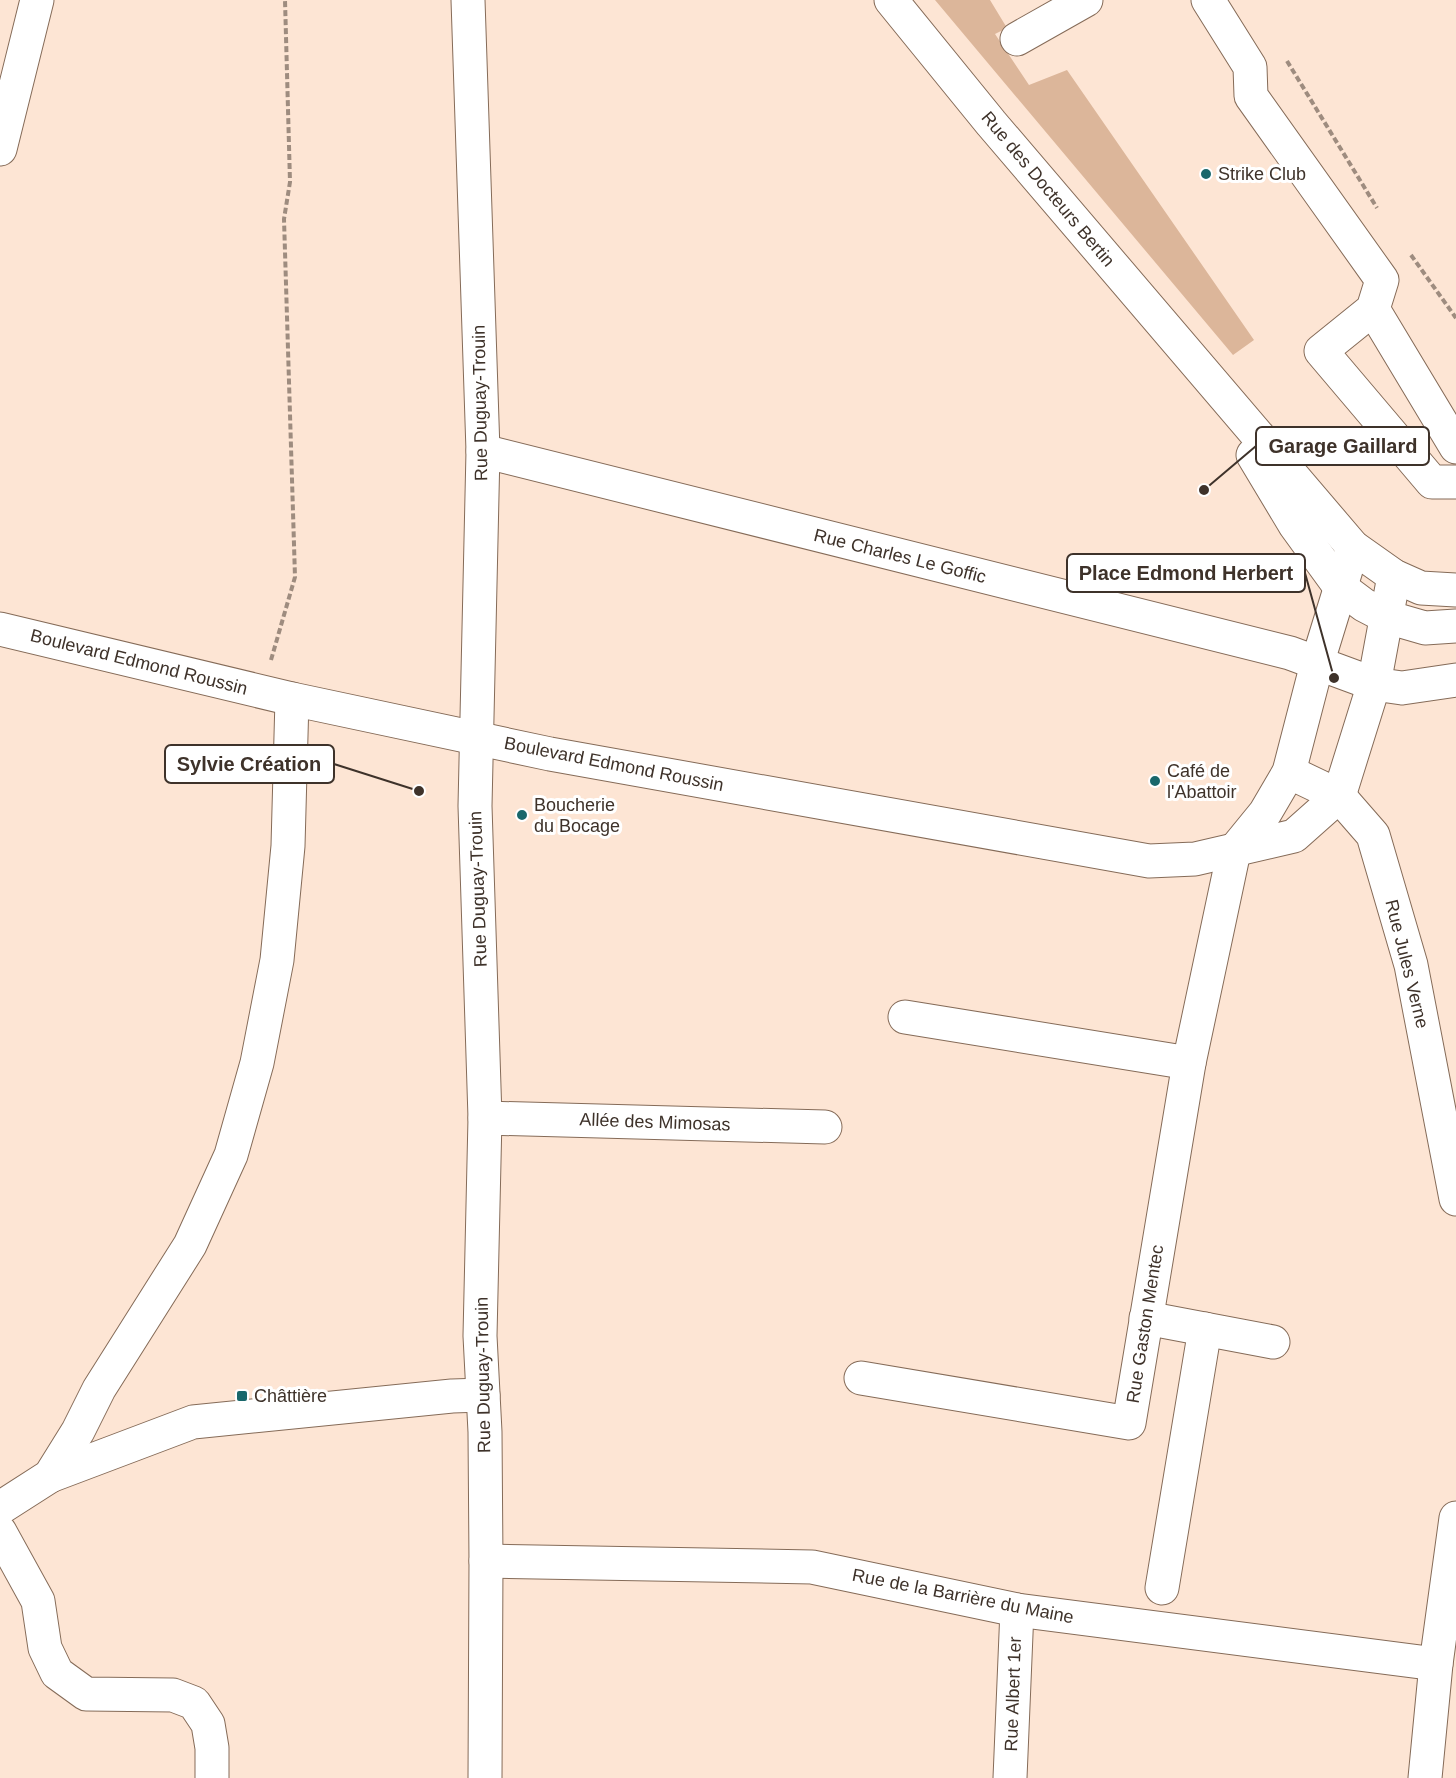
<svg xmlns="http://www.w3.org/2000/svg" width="1456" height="1778" font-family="Arial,sans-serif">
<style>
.green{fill:#dcb69a}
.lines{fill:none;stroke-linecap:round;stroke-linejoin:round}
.minor-casing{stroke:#856b58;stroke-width:35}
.major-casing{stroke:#856b58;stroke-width:35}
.path{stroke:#9e8c7f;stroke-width:4;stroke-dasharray:6 3;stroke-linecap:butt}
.minor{stroke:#fff;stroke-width:33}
.major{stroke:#fff;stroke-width:33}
.poi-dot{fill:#19676b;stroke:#fff;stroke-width:2}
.labels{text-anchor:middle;stroke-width:6;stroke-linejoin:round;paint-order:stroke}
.poi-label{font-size:18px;fill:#3e322a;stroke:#fff;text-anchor:start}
.street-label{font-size:18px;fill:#3e322a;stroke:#fff}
.leader{fill:none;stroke:#3e322a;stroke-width:2}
.callout-dot{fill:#3e322a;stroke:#fff;stroke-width:2}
.callout{fill:#fff;stroke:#3e322a;stroke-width:2}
.callout-label{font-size:20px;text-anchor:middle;font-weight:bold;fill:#3e322a}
</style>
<rect width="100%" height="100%" fill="#fde5d4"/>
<polygon class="green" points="935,0 990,0 1007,28 995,34 1029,85 1067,70 1254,340 1233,355"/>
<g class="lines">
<defs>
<g id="minor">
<polyline points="468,0 483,451 475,806 485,1118 480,1336 485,1432 486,1561 485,1778"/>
<polyline points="1208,0 1250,67 1251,96 1382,280 1373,309 1321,351 1432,482 1456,482"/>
<polyline points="1017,39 1086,0"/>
<polyline points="0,149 37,0"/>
<polyline points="1373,309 1456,447"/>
<polyline points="483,451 1290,653 1374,684 1402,688 1456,680"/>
<polyline points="0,629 292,699 550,754 1149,861 1195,859 1294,836 1339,796 1374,684 1394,576"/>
<polyline points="1289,772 1339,796 1373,835 1411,965 1456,1199"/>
<polyline points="905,1017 1189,1063"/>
<polyline points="485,1118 825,1127"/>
<polyline points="1146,1318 1273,1342"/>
<polyline points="861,1378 1129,1423 1189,1063 1234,851 1265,813 1289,772 1317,664 1353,547"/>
<polyline points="50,1476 193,1422 452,1396 483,1395"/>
<polyline points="0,1508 50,1476 78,1431 99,1389 190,1245 231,1155 257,1063 277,960 288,846 292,699"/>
<polyline points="0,1532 38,1601 45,1648 57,1673 86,1694 173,1695 194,1703 208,1724 212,1748 212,1778"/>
<polyline points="486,1561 812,1567 1017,1610 1436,1664"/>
<polyline points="1162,1588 1205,1329"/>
<polyline points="1010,1778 1017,1610"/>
<polyline points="1425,1778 1436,1664 1456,1518"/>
</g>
<g id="major">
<polyline points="891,0 991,123 1353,547 1394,576 1421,588 1456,590"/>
<polyline points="1253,455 1295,525 1340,587 1364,605 1387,617 1425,628 1456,626"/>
</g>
</defs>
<use href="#minor" class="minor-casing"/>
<use href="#major" class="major-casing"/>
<g class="path">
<polyline points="1287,61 1377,208"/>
<polyline points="1411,255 1456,318"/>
<polyline points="271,660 295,577 284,219 290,182 285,0"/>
</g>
<use href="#minor" class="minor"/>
<use href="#major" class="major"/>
</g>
<g class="poi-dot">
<circle cx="1206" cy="174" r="6"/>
<circle cx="1155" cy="781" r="6"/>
<circle cx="522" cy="815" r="6"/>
<rect x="236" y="1390" width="12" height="12" rx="3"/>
</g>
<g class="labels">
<g class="poi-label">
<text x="1218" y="180">Strike Club</text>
<text x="1167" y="777">Café de<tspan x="1167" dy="21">l'Abattoir</tspan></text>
<text x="534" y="811">Boucherie<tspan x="534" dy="21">du Bocage</tspan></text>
<text x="254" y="1402">Châttière</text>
</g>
<g class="street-label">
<text transform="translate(1048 189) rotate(50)" y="6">Rue des Docteurs Bertin</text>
<text transform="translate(480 403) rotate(-91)" y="6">Rue Duguay-Trouin</text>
<text transform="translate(900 556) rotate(14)" y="6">Rue Charles Le Goffic</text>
<text transform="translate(139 662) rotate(14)" y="6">Boulevard Edmond Roussin</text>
<text transform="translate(614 764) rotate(11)" y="6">Boulevard Edmond Roussin</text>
<text transform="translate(478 889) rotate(-92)" y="6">Rue Duguay-Trouin</text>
<text transform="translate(1407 964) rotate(76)" y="6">Rue Jules Verne</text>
<text transform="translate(655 1122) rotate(2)" y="6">Allée des Mimosas</text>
<text transform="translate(1145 1324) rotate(-81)" y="6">Rue Gaston Mentec</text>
<text transform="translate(483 1375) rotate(-91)" y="6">Rue Duguay-Trouin</text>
<text transform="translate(963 1596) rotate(11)" y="6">Rue de la Barrière du Maine</text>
<text transform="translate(1013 1694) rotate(-88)" y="6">Rue Albert 1er</text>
</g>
</g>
<path class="leader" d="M1204 490L1256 446M1334 678L1305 573M419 791L334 764"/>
<g class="callout-dot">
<circle cx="1204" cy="490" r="6"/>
<circle cx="1334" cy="678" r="6"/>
<circle cx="419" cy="791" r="6"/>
</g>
<g class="callout">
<rect x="1256" y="427" width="173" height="38" rx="6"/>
<rect x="1067" y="554" width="238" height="38" rx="6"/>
<rect x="165" y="745" width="169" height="38" rx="6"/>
</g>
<g class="callout-label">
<text x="1343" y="453">Garage Gaillard</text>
<text x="1186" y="580">Place Edmond Herbert</text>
<text x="249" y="771">Sylvie Création</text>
</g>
</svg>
